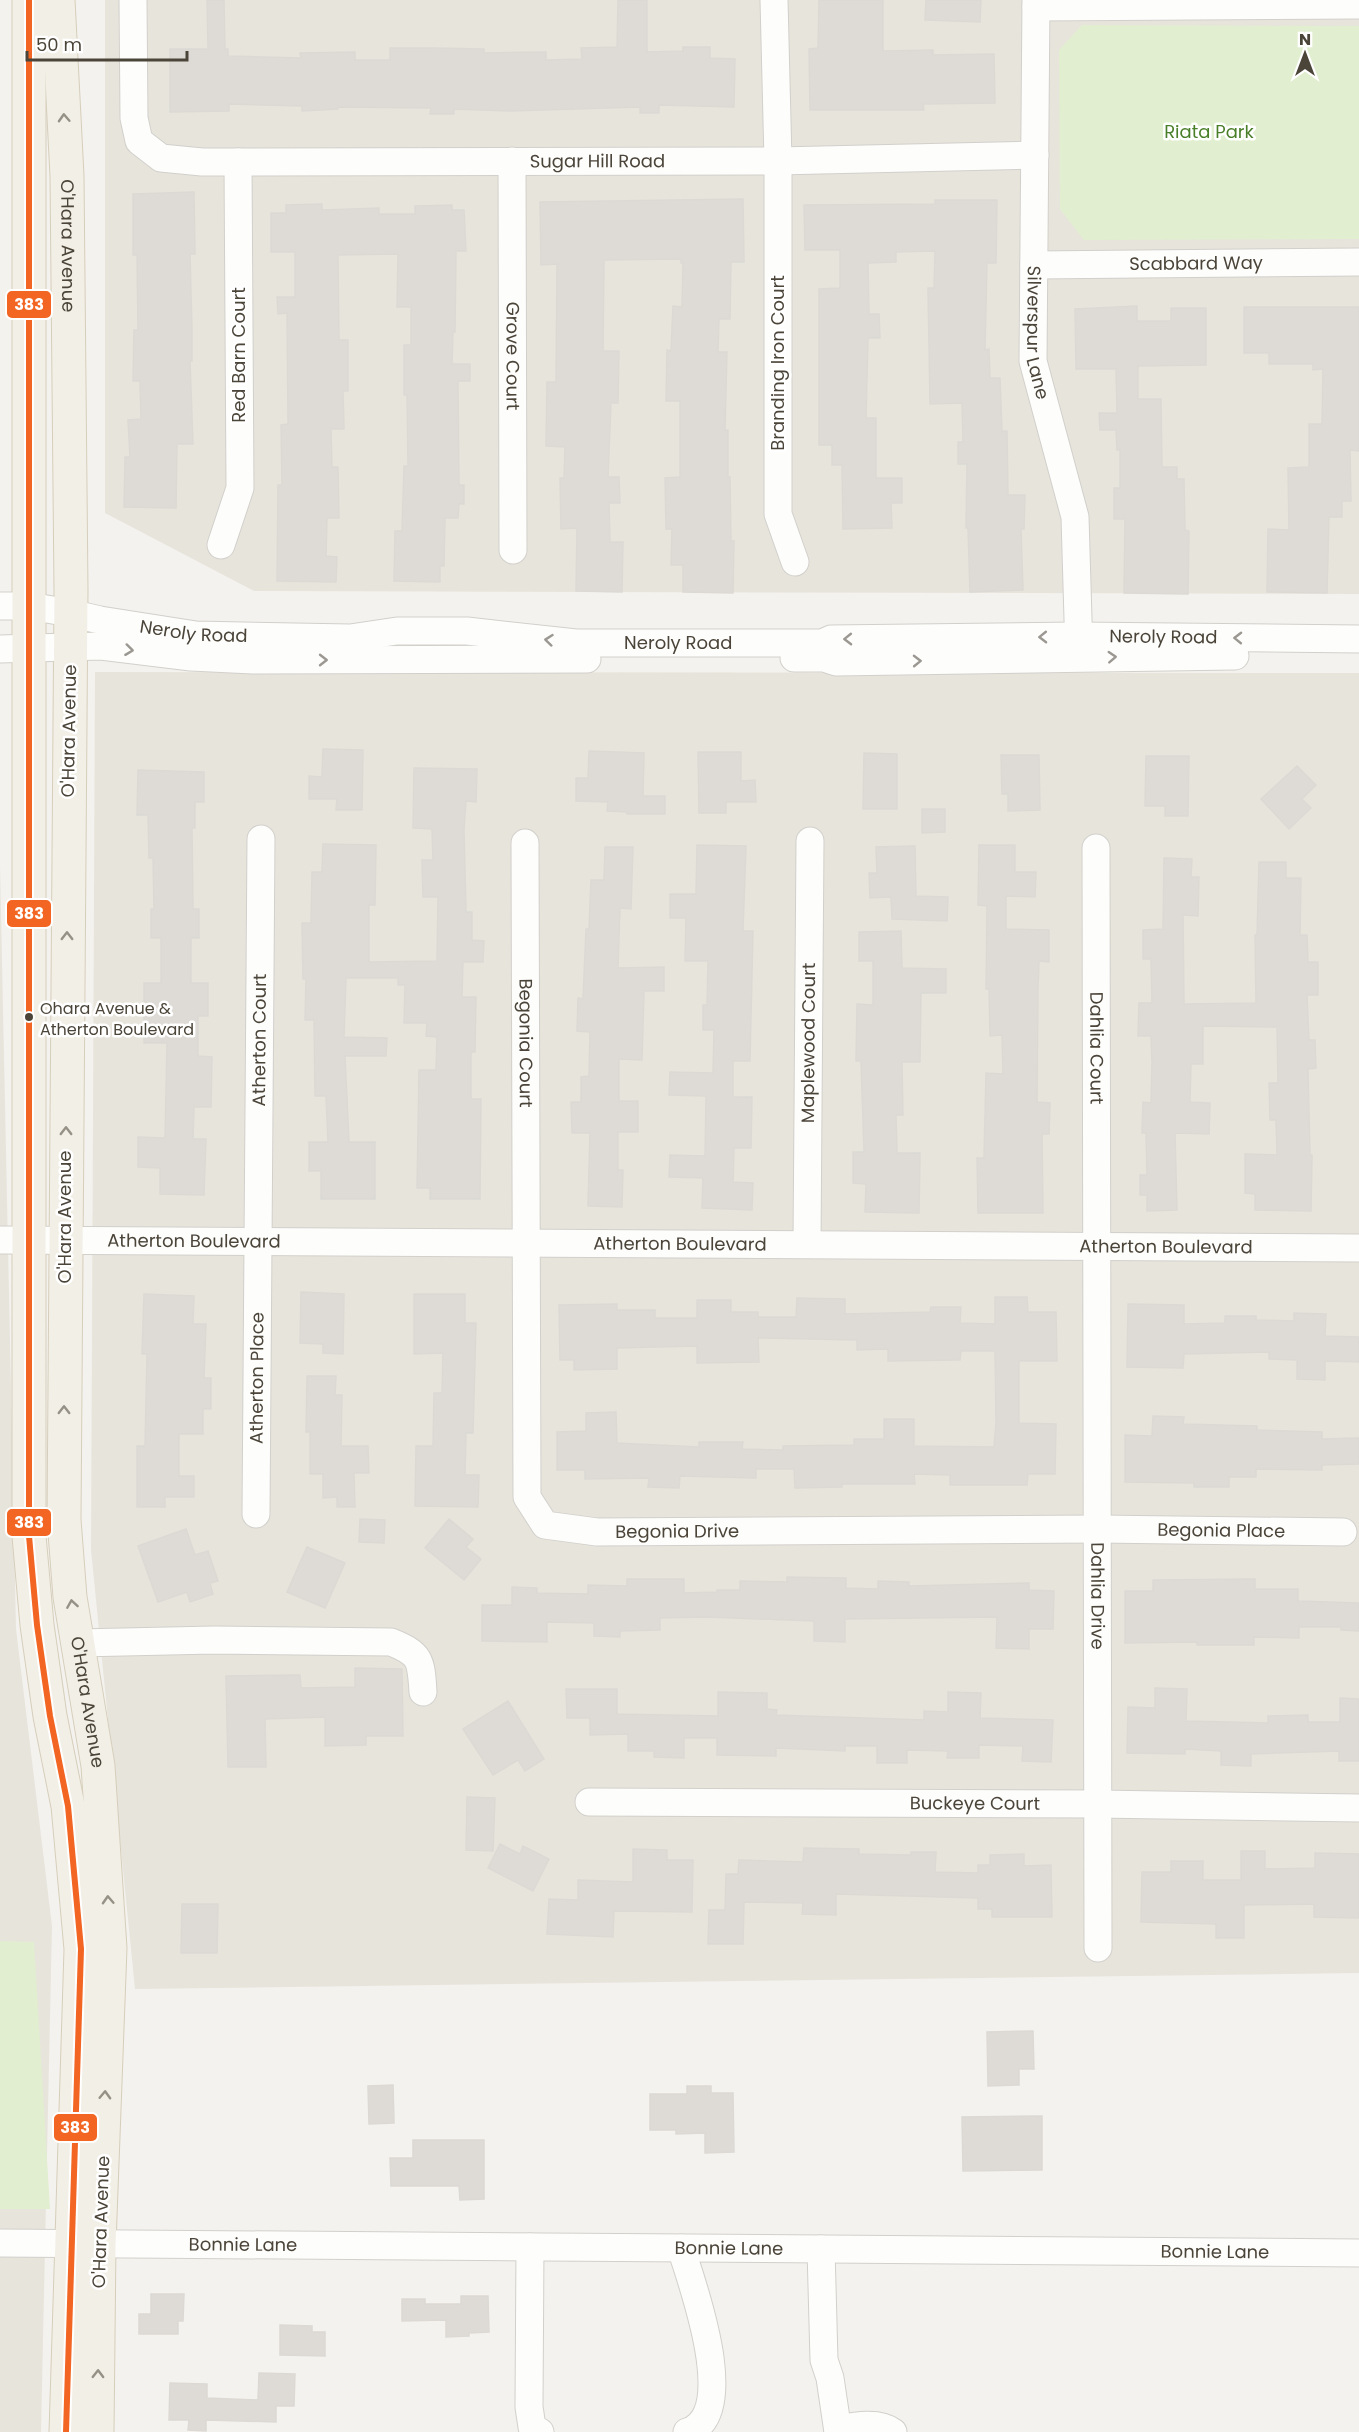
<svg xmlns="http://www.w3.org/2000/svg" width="1359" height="2432" font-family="Poppins,sans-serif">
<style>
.residential{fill:#e7e4dc}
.green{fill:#e1eecf}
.building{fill:#dedbd6;stroke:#dcd9d4;stroke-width:1.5}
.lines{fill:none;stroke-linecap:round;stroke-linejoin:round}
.minor-casing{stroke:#d2d0cb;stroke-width:29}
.major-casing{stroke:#d6cebb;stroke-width:35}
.minor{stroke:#fdfdfc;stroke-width:27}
.major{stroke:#f2efe6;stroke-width:33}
.bus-1-casing{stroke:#fff;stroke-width:10}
.bus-1{stroke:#f26522;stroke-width:6}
.oneway{stroke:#969187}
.oneway2{stroke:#9b9791}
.bus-dot{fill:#4b4439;stroke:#fff;stroke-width:2}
.labels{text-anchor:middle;stroke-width:5;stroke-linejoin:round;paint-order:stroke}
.bus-label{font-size:16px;fill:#4b4439;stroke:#fff;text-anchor:start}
.park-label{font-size:18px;fill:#4a7f2a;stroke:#fff}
.street-label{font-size:18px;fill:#4b4439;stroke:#fff}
.line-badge{stroke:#fff;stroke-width:2}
.badge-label{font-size:16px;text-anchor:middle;font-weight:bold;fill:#fff}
</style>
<rect width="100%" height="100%" fill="#f4f2ee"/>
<g class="residential">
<polygon points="105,0 1359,0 1359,594 254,591 105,513"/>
<polygon points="95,672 1359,673 1359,1973 135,1989 91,1550"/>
<polygon points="0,865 16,1629 52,1926 41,2432 0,2432"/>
</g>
<g class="green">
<polygon points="1082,25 1359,26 1359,239 1084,240 1060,209 1059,50"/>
<polygon points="0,1941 34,1942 50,2209 0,2209"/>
</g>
<g class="building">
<polygon points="207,0 224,0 225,49 228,49 228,56 301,58 300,53 355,52 355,60 390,60 390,48 432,48 484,49 484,53 546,52 546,60 582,59 581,48 617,47 618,0 647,0 647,52 683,51 683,47 710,47 710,58 735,59 734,107 659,105 659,113 640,113 640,107 511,111 454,109 454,114 430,114 431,108 338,107 338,109 302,111 302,106 229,104 229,111 170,112 170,49 208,49"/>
<polygon points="819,0 883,0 883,51 933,50 933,55 994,54 995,103 923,104 924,110 810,110 809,49 818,48"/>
<polygon points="926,0 981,0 980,22 925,20"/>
<polygon points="194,192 195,254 190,254 192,330 192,361 190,361 193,444 177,444 176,508 124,507 125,457 130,457 128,420 141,419 140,381 133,381 134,330 138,330 137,255 133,255 133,194"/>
<polygon points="743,199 744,262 731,262 730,319 719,319 718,352 727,352 725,430 728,430 728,477 730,477 731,541 734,541 733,593 683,592 683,565 671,565 672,529 666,529 665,478 680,477 680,401 666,401 667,350 671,351 673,306 682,307 683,263 681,263 681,259 604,260 603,351 619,351 618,403 611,403 608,477 619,477 620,503 609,503 610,542 623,542 622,592 576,591 577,528 561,529 560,478 564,478 565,447 546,446 547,382 556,382 557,264 541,265 540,202"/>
<polygon points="935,200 997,200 996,263 987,263 985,350 989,349 990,378 1000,378 1002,431 1007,431 1008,495 1025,495 1024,529 1021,529 1023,590 970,592 968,528 966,528 967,464 958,464 958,442 963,442 962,403 930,404 928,288 934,288 935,251 896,252 896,262 868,263 869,314 879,314 880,338 868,338 866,418 876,418 876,478 902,478 902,503 891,503 892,528 843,529 842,465 832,465 832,445 819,445 819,289 840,288 840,250 805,250 804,205 935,204"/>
<polygon points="322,204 322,210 379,208 379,214 415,214 415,206 452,205 452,210 464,210 466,251 456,251 455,332 453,332 452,364 470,364 470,381 458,381 459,485 464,485 464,504 459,504 458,518 445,518 444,566 440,566 440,582 394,581 395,531 402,531 404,466 408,466 407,395 404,395 404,345 411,345 411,307 397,307 398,254 338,255 339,340 348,340 348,391 343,391 344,429 331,429 332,467 338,467 339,518 327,518 326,556 337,557 336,582 277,581 278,485 282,485 281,425 288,424 287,313 278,314 277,297 295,297 295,252 271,252 271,213 286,213 286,205"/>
<polygon points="1137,306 1137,321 1171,321 1171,308 1206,308 1206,365 1138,366 1138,399 1161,399 1162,467 1177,467 1177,479 1184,479 1185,530 1189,531 1188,594 1124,593 1125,519 1114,519 1114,488 1120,488 1120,450 1117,450 1116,430 1100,430 1099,413 1117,413 1116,369 1076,369 1075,309"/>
<polygon points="1244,307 1359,307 1359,451 1350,450 1351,501 1342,501 1342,517 1329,517 1327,593 1267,592 1268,529 1289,530 1288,468 1309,467 1309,424 1322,424 1323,369 1313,370 1313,364 1269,364 1269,353 1244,353"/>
<polygon points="323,749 363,750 362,810 336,810 337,799 309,799 309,776 322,777"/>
<polygon points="589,751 644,753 643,796 665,796 665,814 627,814 627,812 607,811 608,802 576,801 576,778 588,778"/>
<polygon points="698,752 741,752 741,781 755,780 756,802 726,802 726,813 699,813"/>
<polygon points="864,753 897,754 897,809 863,809"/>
<polygon points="1001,755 1039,755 1040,810 1008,811 1008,794 1002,794"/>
<polygon points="1146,756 1189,756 1188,816 1165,816 1165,806 1145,806"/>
<polygon points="1297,766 1316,785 1302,799 1311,808 1289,829 1261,799"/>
<polygon points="414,768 477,769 476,802 466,801 464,829 466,912 472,912 472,940 484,941 483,962 463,962 462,997 476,997 475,1052 471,1052 471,1099 481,1099 480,1199 430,1199 430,1188 417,1188 419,1070 436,1070 437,1037 426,1036 427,1023 404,1023 405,985 398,985 398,978 346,978 344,1037 387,1038 386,1056 345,1056 349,1142 375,1142 375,1199 321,1199 321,1171 309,1171 309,1142 328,1142 326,1096 315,1096 314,1020 305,1020 306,979 303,979 302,923 311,923 312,872 322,872 323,844 376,845 375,905 369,905 369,962 437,961 438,897 423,897 422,860 433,860 432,829 413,828"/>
<polygon points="138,770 204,772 204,802 195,802 195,828 192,828 193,909 199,909 199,938 191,938 191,983 208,983 208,1016 198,1016 198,1056 212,1057 211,1107 194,1107 193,1139 206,1139 204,1195 160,1194 160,1168 138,1167 138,1137 165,1138 167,1043 144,1043 144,983 161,983 161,938 151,938 151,909 154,909 153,858 149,858 148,815 137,815"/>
<polygon points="922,809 945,809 945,832 922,833"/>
<polygon points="697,845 746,846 743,931 753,931 750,1061 733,1061 733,1097 752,1097 751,1148 734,1148 733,1182 753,1183 752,1210 702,1208 703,1178 669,1177 670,1155 705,1156 706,1096 669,1095 670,1072 713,1073 714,1030 703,1030 703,1005 707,1005 708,961 685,961 686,918 670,918 670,894 696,894"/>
<polygon points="979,845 1015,845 1015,872 1036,872 1035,897 1006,896 1006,929 1049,930 1049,962 1039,961 1038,990 1037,1102 1050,1103 1049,1134 1042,1134 1043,1213 978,1213 977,1158 984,1158 986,1073 1003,1074 1002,1035 990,1036 989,989 986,989 987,906 978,905"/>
<polygon points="915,846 916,896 948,897 947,921 892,919 891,897 870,898 869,873 877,873 876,847"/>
<polygon points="605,847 633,847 631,909 620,908 618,968 664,967 664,991 644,991 642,1060 619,1059 619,1101 638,1101 638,1132 618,1132 618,1170 623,1170 622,1207 588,1206 590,1133 572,1133 571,1102 581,1102 581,1077 589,1076 590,1032 577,1031 578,998 583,999 586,929 589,929 591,880 604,880"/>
<polygon points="1164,858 1192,859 1191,877 1199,877 1198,916 1183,915 1184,1004 1256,1003 1255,935 1257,935 1259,862 1286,862 1286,878 1301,878 1300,935 1307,935 1308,962 1318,962 1318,995 1307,995 1309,1040 1315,1040 1316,1068 1308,1069 1310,1155 1312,1155 1311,1211 1255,1210 1255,1194 1245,1193 1245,1154 1277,1155 1276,1120 1270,1120 1269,1083 1278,1083 1277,1027 1203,1026 1203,1064 1191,1064 1190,1102 1210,1103 1209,1134 1175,1133 1177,1210 1147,1211 1147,1195 1140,1195 1140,1175 1147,1175 1146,1133 1142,1133 1143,1102 1151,1103 1152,1063 1151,1036 1138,1036 1139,1003 1152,1003 1151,959 1143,959 1143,930 1163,929"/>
<polygon points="901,931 902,968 946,969 946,993 921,993 920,1062 902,1062 903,1115 896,1115 897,1153 920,1153 919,1213 865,1212 866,1184 853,1183 853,1152 864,1152 861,1061 856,1061 857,1004 873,1005 873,961 859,961 859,932"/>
<polygon points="301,1292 344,1294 343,1354 323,1353 323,1344 300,1343"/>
<polygon points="144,1294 194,1296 193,1324 206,1324 204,1378 211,1378 211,1409 203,1409 203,1434 179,1434 179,1476 194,1476 194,1497 165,1497 165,1507 137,1507 137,1446 145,1446 147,1354 142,1354"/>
<polygon points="414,1294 465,1294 465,1323 476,1323 473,1433 466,1433 465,1475 479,1475 478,1507 415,1506 416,1446 433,1446 434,1393 442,1393 443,1353 414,1354"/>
<polygon points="995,1297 1027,1297 1028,1312 1056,1312 1057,1361 1019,1361 1019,1423 1056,1424 1055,1474 1028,1474 1027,1485 950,1485 950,1475 914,1474 915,1484 842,1484 842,1487 795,1488 794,1469 756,1469 756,1478 680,1476 679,1488 648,1487 649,1478 585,1479 585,1470 557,1470 557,1432 586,1431 586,1413 616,1412 617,1443 699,1447 699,1442 743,1442 742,1449 783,1450 783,1446 854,1445 854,1439 884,1439 884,1419 914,1419 914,1446 994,1447 996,1423 995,1351 961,1351 960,1360 888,1361 888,1349 857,1350 857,1340 758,1338 759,1362 697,1363 697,1346 617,1348 617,1369 574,1370 574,1360 560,1360 559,1305 617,1304 617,1310 655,1310 655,1318 697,1318 697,1300 731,1300 731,1312 758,1312 758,1317 796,1317 797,1298 845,1299 845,1314 930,1312 931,1307 961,1307 960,1323 995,1324"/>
<polygon points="1128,1304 1184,1305 1184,1324 1225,1323 1225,1316 1256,1316 1256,1320 1294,1321 1294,1313 1326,1314 1325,1336 1359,1337 1359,1362 1325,1361 1325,1380 1297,1379 1297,1360 1269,1359 1269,1352 1184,1354 1183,1368 1127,1367"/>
<polygon points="307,1376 336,1376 335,1395 342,1395 341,1446 368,1446 369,1473 354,1473 355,1507 337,1507 337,1497 323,1498 323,1474 310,1474 310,1432 306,1432"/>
<polygon points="1153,1416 1184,1417 1183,1424 1257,1426 1257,1430 1322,1432 1322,1439 1359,1438 1359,1464 1322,1465 1322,1470 1256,1469 1256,1477 1229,1477 1229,1487 1194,1487 1194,1483 1125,1482 1125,1435 1152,1436"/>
<polygon points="360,1519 385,1520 384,1543 359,1542"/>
<polygon points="449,1519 473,1539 466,1547 481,1559 464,1580 425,1548"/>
<polygon points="186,1529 195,1555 208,1551 218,1581 210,1583 213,1594 190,1602 187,1592 158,1602 138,1546"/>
<polygon points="307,1547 345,1563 325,1608 287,1592"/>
<polygon points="787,1577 846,1578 846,1588 878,1589 878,1581 909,1582 909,1586 1029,1583 1029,1590 1054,1591 1053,1629 1029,1629 1029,1649 996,1648 997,1617 845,1619 845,1642 814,1641 814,1621 707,1617 660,1618 660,1630 620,1631 620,1637 594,1636 594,1623 547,1622 547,1642 482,1641 482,1605 512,1605 512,1587 537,1588 537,1593 588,1594 588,1585 627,1586 627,1579 684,1579 684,1593 717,1592 717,1590 740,1590 740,1581 787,1582"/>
<polygon points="1255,1579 1255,1589 1298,1589 1298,1601 1359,1603 1359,1631 1341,1630 1341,1627 1299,1627 1299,1638 1254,1637 1254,1645 1197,1645 1197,1642 1125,1643 1125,1591 1153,1591 1153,1580"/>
<polygon points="355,1668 402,1669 403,1736 366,1736 366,1745 325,1746 325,1717 265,1719 266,1767 228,1767 226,1676 300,1675 301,1688 355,1687"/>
<polygon points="1155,1688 1187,1689 1186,1721 1268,1723 1268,1716 1308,1715 1308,1722 1340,1722 1340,1698 1359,1699 1359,1761 1339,1761 1339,1751 1251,1754 1251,1766 1221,1765 1221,1751 1185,1749 1185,1754 1127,1753 1128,1707 1155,1708"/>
<polygon points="566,1689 617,1689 617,1714 718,1716 718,1692 767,1693 767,1709 777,1710 776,1715 924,1720 924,1711 948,1712 948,1692 981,1693 980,1718 1053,1720 1051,1762 1022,1761 1023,1746 979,1745 979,1758 947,1758 948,1751 907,1750 907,1763 877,1763 877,1746 845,1746 845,1751 776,1748 776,1756 717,1755 717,1738 684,1738 684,1758 654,1757 654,1751 628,1751 628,1734 590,1735 590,1718 567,1718"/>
<polygon points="508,1701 544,1759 525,1771 518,1760 493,1775 463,1729"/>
<polygon points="467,1797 495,1798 493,1851 466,1850"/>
<polygon points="500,1844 520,1854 523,1846 549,1859 533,1891 488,1868"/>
<polygon points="804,1848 859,1849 859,1854 911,1855 911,1852 936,1852 935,1872 978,1873 978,1865 990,1865 990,1855 1024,1854 1024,1866 1051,1865 1052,1917 992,1917 992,1909 978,1909 978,1898 836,1894 836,1915 802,1914 803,1903 744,1902 743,1944 708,1944 709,1910 725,1910 726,1874 738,1874 739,1860 803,1862"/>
<polygon points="633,1849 667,1850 667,1860 693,1860 692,1912 614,1911 613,1937 547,1934 549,1899 578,1900 578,1880 633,1882"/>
<polygon points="1241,1851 1265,1851 1265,1869 1315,1868 1315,1853 1359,1854 1359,1918 1314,1917 1314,1904 1244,1905 1244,1938 1216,1938 1216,1924 1141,1922 1142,1872 1171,1872 1171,1861 1203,1861 1203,1880 1241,1880"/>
<polygon points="182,1904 218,1904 217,1953 181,1953"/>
<polygon points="1033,2031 1034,2069 1019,2069 1019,2085 988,2086 987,2032"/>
<polygon points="393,2085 394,2123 369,2124 368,2086"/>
<polygon points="687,2086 711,2086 711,2093 733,2093 734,2152 705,2153 705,2133 676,2134 676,2130 650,2130 650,2094 687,2094"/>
<polygon points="1042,2116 1042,2170 963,2171 962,2117"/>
<polygon points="413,2140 484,2140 484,2199 460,2200 459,2186 391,2186 390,2158 413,2158"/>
<polygon points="151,2294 184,2294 183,2321 178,2321 178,2334 139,2334 139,2314 151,2314"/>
<polygon points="461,2296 488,2296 489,2332 469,2333 469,2336 446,2337 446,2320 402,2321 402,2299 425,2299 425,2304 461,2304"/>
<polygon points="280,2325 312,2326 312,2332 325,2332 325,2356 280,2355"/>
<polygon points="259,2373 295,2374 294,2406 276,2406 276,2422 206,2420 206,2431 188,2430 189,2420 169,2420 170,2383 207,2384 207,2398 258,2400"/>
</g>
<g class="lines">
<defs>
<g id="minor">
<path id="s1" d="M133,0L134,118L139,141L161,158L202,162L778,161L1035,155"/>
<polyline points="774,0 778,161 778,514 795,562"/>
<path id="s2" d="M1036,0L1033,361L1075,517L1079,653"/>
<polyline points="1036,7 1359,5"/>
<path id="s3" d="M512,161L513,550"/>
<path id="s4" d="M1034,265L1359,262"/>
<polyline points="221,545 240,488 238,162"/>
<path id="s5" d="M0,606H29L70,613L100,620L196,635L350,638L397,631H467L576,643H822L831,639L1078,636L1359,639"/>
<polyline points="0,649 101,646 191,657 253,660 587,659"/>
<polyline points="794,658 824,658 836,662 1235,656"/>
<path id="s6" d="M525,843L527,1497L545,1525L597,1532L1098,1529L1343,1532"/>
<path id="s7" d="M1096,848L1098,1948"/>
<path id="s8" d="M0,1240L1359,1248"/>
<path id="s9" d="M807,1244L810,841"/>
<path id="s10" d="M256,1514L261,839"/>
<path d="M78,1643L214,1640L391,1642C421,1654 421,1660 423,1692"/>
<path id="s11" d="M589,1802L1098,1804L1359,1808"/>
<path id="s12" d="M0,2243L1359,2253"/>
<polyline points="530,2247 529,2407 532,2427 540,2432"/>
<path d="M681,2248C692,2284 741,2415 687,2432"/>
<polyline points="821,2249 824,2360 830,2378 838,2432"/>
<path d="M838,2429C854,2426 879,2421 893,2432"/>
</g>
<g id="major">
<polyline points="29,0 29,1536 37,1625 50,1716 68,1806 81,1949 66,2432"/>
<path id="s13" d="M58,0L67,176L71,591L64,1520L70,1597L98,1766L110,1948L99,2244L97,2432"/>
</g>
</defs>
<use href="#minor" class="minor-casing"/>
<use href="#major" class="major-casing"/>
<use href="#minor" class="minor"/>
<use href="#major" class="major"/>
<defs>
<polyline id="bus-1" points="29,0 29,1536 37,1625 50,1716 68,1806 81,1949 66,2432"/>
</defs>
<use href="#bus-1" class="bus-1-casing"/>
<use href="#bus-1" class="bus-1"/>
</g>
<defs><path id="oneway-chevron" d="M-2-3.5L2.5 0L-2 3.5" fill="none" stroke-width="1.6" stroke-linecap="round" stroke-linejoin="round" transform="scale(1.5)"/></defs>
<g class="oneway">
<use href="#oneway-chevron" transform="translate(64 118) rotate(-93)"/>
<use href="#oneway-chevron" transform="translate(67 936) rotate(-90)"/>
<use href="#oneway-chevron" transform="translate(66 1131) rotate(-90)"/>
<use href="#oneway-chevron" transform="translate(64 1410) rotate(-90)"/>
<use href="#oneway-chevron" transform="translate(72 1604) rotate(-99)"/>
<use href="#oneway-chevron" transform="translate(108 1900) rotate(-93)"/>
<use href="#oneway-chevron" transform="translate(105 2095) rotate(-88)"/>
<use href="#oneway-chevron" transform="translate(98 2374) rotate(-89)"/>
</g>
<g class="oneway2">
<use href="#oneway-chevron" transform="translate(1043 637) rotate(179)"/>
<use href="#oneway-chevron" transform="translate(1238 638) rotate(-179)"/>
<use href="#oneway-chevron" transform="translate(848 639) rotate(179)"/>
<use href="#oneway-chevron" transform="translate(549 640) rotate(-174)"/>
<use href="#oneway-chevron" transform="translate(129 650) rotate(7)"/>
<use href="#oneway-chevron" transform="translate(1112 657) rotate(-3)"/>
<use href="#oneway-chevron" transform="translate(323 660)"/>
<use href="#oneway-chevron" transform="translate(917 661) rotate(-1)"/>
</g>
<circle class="bus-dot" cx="29" cy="1017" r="5"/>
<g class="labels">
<g class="bus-label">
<text x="40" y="1014">Ohara Avenue &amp;<tspan x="40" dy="21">Atherton Boulevard</tspan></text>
</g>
<g class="park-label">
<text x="1209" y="138">Riata Park</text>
</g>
<g class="street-label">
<text dy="6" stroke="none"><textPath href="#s1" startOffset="606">Sugar Hill Road</textPath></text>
<text dy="6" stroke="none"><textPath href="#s13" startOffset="246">O'Hara Avenue</textPath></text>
<text dy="6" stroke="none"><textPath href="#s4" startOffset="162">Scabbard Way</textPath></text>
<text dy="6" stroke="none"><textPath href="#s2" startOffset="333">Silverspur Lane</textPath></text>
<text transform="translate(239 355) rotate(-90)" y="6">Red Barn Court</text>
<text dy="6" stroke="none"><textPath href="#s3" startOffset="195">Grove Court</textPath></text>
<text transform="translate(778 363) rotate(-90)" y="6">Branding Iron Court</text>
<text dy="6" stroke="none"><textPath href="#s5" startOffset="196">Neroly Road</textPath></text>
<text dy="6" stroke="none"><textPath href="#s5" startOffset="1168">Neroly Road</textPath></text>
<text dy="6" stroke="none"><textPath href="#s5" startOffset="682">Neroly Road</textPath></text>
<text transform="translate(69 731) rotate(-89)" y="6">O'Hara Avenue</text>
<text dy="6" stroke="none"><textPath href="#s10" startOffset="474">Atherton Court</textPath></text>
<text dy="6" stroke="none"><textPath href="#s6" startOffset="200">Begonia Court</textPath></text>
<text dy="6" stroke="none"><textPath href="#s9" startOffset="201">Maplewood Court</textPath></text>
<text dy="6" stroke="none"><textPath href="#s7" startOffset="200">Dahlia Court</textPath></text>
<text transform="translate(65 1217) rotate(-90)" y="6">O'Hara Avenue</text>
<text dy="6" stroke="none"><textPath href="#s8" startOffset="194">Atherton Boulevard</textPath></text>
<text dy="6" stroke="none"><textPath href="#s8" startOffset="680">Atherton Boulevard</textPath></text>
<text dy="6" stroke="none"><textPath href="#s8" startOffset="1166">Atherton Boulevard</textPath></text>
<text dy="6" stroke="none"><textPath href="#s10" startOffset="136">Atherton Place</textPath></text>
<text dy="6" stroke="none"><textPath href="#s6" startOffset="820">Begonia Drive</textPath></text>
<text dy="6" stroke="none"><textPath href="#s6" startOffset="1364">Begonia Place</textPath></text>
<text dy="6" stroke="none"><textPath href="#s7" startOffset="748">Dahlia Drive</textPath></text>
<text dy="6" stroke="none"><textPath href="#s13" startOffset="1704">O'Hara Avenue</textPath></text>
<text dy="6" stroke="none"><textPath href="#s11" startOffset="386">Buckeye Court</textPath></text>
<text transform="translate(101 2222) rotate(-88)" y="6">O'Hara Avenue</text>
<text dy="6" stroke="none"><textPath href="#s12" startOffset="243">Bonnie Lane</textPath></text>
<text dy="6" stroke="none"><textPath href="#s12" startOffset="729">Bonnie Lane</textPath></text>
<text dy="6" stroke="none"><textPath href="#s12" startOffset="1215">Bonnie Lane</textPath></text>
</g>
</g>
<g class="line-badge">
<rect x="6" y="290" width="46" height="29" rx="6" fill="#f26522"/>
<rect x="6" y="899" width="46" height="29" rx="6" fill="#f26522"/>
<rect x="6" y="1508" width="46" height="29" rx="6" fill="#f26522"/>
<rect x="53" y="2113" width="45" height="29" rx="6" fill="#f26522"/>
</g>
<g class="badge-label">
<text x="29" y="310">383</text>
<text x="29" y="919">383</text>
<text x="29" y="1528">383</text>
<text x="75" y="2133">383</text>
</g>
<g transform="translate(1305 54)" stroke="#ffffff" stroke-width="4.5" paint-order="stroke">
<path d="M0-4.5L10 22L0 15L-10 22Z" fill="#4b4439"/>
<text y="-9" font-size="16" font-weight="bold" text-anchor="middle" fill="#4b4439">N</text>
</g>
<path d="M27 51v9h160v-9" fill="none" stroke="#4b4439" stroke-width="3"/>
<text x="36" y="51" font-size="18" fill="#4b4439" stroke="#ffffff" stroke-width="4.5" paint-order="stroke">50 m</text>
</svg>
